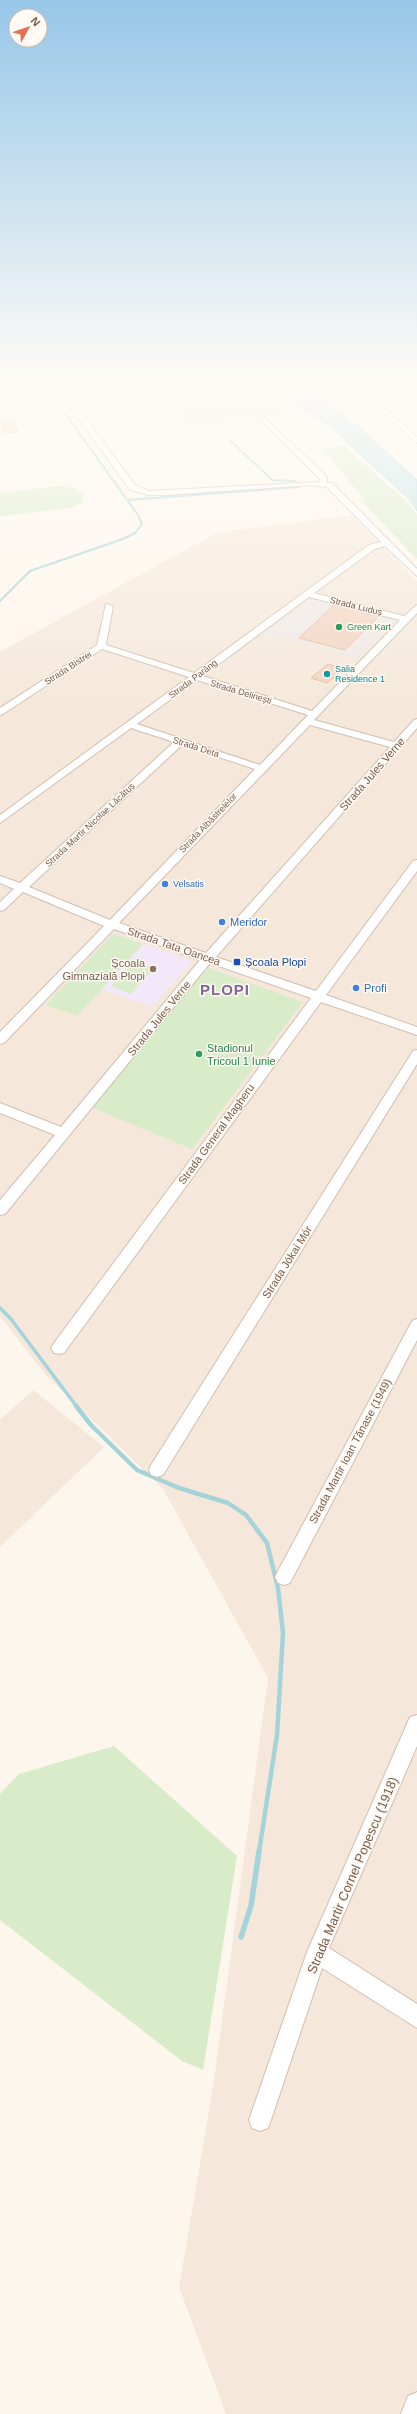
<svg xmlns="http://www.w3.org/2000/svg" width="417" height="2414" font-family="Helvetica,sans-serif">
<style>
.residential{fill:#f5e8da}
.industrial{fill:#efe9e4}
.education{fill:#f3e8fa}
.green{fill:#d8ecc9}
.water{fill:#bfe3e8;stroke:#a5d3da}
.lines{fill:none;stroke-linecap:round;stroke-linejoin:round}
.stream-far3{stroke:#a5d3da;stroke-width:2}
.stream-far2{stroke:#a5d3da;stroke-width:3.5}
.stream-far1{stroke:#a5d3da;stroke-width:4.5}
.stream{stroke:#a5d3da;stroke-width:5.5}
.building{fill:#f3d5c3;stroke:#e6bba3}
.minor-casing{stroke:#d1beb0;stroke-width:2}
.minor{fill:#fff;fill-rule:evenodd}
.leisure-dot{fill:#2e9e5b;stroke:#fffaf3;stroke-width:1.5}
.culture-dot{fill:#0f9aa8;stroke:#fffaf3;stroke-width:1.5}
.shop-dot{fill:#3f7fe0;stroke:#fffaf3;stroke-width:1.5}
.transit-dot{fill:#1a4fb4;stroke:#fffaf3;stroke-width:1.5}
.education-dot{fill:#8d6e63;stroke:#fffaf3;stroke-width:1.5}
.labels{text-anchor:middle;stroke-width:3;stroke-linejoin:round;paint-order:stroke}
.far-street-label{font-size:9px;fill:#7a5c4d;stroke:#fffaf3}
.far-leisure-label{font-size:9px;fill:#27864d;stroke:#fffaf3;text-anchor:start}
.far-culture-label{font-size:9px;fill:#0d838f;stroke:#fffaf3;text-anchor:start}
.far-shop-label{font-size:9px;fill:#366cbe;stroke:#fffaf3;text-anchor:start}
.street-label{font-size:11px;fill:#7a5c4d;stroke:#fffaf3}
.shop-label{font-size:11px;fill:#366cbe;stroke:#fffaf3;text-anchor:start}
.transit-label{font-size:11px;fill:#164399;stroke:#fffaf3;text-anchor:start}
.education-label{font-size:11px;fill:#785e54;stroke:#fffaf3;text-anchor:end}
.leisure-label{font-size:11px;fill:#27864d;stroke:#fffaf3;text-anchor:start}
.near-street-label{font-size:13px;fill:#7a5c4d;stroke:#fffaf3}
.district-label{font-size:15px;font-weight:bold;letter-spacing:1px;fill:#846695;stroke:#fffaf3}
</style>
<rect width="100%" height="100%" fill="#fdf6ec"/>
<g class="residential">
<polygon points="351,515 417,581 417,2414 226,2414 179,2287 213,2087 268,1678 163,1489 45,1374 0,1316 0,652 216,533"/>
<polygon points="33,1390 104,1447 0,1547 0,1420"/>
</g>
<g class="industrial">
<polygon points="56,377 263,377 313,413 189,426 165,400 82,410"/>
<polygon points="308,597 397,619 359,658 260,633"/>
</g>
<polygon class="education" points="143,944 192,961 152,1007 102,989"/>
<g class="green">
<polygon points="344,446 408,503 417,515 417,559 365,505 363,498 323,449"/>
<polygon points="59,486 73,488 84,495 83,503 69,508 0,516 0,493"/>
<polygon points="113,934 143,944 77,1016 46,1005"/>
<polygon points="134,961 154,968 131,994 111,986"/>
<polygon points="208,968 303,1002 192,1149 90,1107"/>
<polygon points="114,1746 237,1856 203,2070 182,2061 0,1920 0,1794 19,1774"/>
</g>
<polygon class="water" points="261,377 291,377 355,424 417,480 417,511 411,501 331,427"/>
<g class="lines">
<g class="stream-far3">
<polyline points="231,441 272,480 295,481"/>
<polyline points="127,500 299,487"/>
<polyline points="0,601 30,571 123,539 135,533 142,524 138,515 39,377"/>
</g>
<polyline class="stream-far2" points="0,1308 11,1319 77,1407"/>
<polyline class="stream-far1" points="76,1406 91,1425 137,1470 179,1488 228,1503 246,1515 267,1543 278,1588 283,1633 277,1735 259,1852"/>
<polyline class="stream" points="241,1937 251,1906 259,1851"/>
</g>
<g class="building">
<polygon points="13,421 18,432 5,433 0,422"/>
<polygon points="334,605 379,616 345,650 299,638"/>
<polygon points="328,664 344,669 327,683 311,678"/>
</g>
<g class="lines">
<defs>
<g id="minor">
<path d="M49,377H55L135,485L149,491L320,482V479L259,418L264,417L327,477V483H332L417,569V576L385,546L375,549L314,593L404,616L417,605V613L314,720L394,742L414,720L417,719V728L216,957L316,991L413,861L417,860V871L326,995L417,1027V1035L321,1002L64,1353L59,1354L54,1353L51,1348L54,1343L311,998L210,963L5,1214L0,1215V1200L55,1135L0,1113V1103L61,1127L200,960L114,929L4,1043L0,1044V1032L104,926L23,892L4,910L0,911V902L14,889L0,883V876L20,883L174,742L131,728L0,823V815L189,677L102,649L3,714L0,715V708L97,645L106,604L113,606L106,645L194,673L369,545L381,542L327,487L311,485L165,495H148L129,489ZM309,597L400,620L312,711L203,676ZM197,680L308,715L260,765L137,724ZM310,725L390,747L206,953L119,923ZM182,745L255,769L110,920L29,887Z"/>
<polygon points="388,377 395,377 377,389 374,398 417,437 417,443 368,399 367,395 372,387"/>
<polygon points="417,1050 417,1064 163,1475 157,1477 151,1475 149,1470 151,1465 413,1051"/>
<polygon points="417,1319 417,1340 290,1583 284,1585 278,1583 275,1577 278,1571 412,1321"/>
<polygon points="417,1715 417,1746 329,1948 417,2004 417,2028 322,1968 271,2120 268,2128 260,2131 252,2128 249,2120 307,1952 410,1717"/>
<polygon points="417,2392 417,2414 401,2414 408,2396"/>
</g>
</defs>
<use href="#minor" class="minor-casing"/>
<use href="#minor" class="minor"/>
</g>
<linearGradient id="sky" x2="0" y2="1"><stop stop-color="#97c7e8"/><stop offset="0.53" stop-color="#fefbf6"/><stop offset="1" stop-color="#fefbf6" stop-opacity="0"/></linearGradient>
<rect width="417" height="715" fill="url(#sky)"/>
<g class="leisure-dot">
<circle cx="339" cy="627" r="4"/>
<circle cx="199" cy="1054" r="4"/>
</g>
<circle class="culture-dot" cx="327" cy="674" r="4"/>
<g class="shop-dot">
<circle cx="165" cy="884" r="4"/>
<circle cx="222" cy="922" r="4"/>
<circle cx="356" cy="988" r="4"/>
</g>
<rect class="transit-dot" x="233" y="958" width="8" height="8" rx="2"/>
<circle class="education-dot" cx="153" cy="969" r="4"/>
<g class="labels">
<g class="far-street-label">
<text transform="translate(356 606) rotate(14)" y="3">Strada Luduș</text>
<text transform="translate(68 668) rotate(-33)" y="3">Strada Bistrei</text>
<text transform="translate(193 679) rotate(-37)" y="3">Strada Parâng</text>
<text transform="translate(241 692) rotate(17)" y="3">Strada Delinești</text>
<text transform="translate(196 747) rotate(18)" y="3">Strada Deta</text>
<text transform="translate(208 823) rotate(-46)" y="3">Strada Albăstrelelor</text>
<text transform="translate(90 825) rotate(-43)" y="3">Strada Martir Nicolae Lăcătuș</text>
</g>
<g class="far-leisure-label">
<text x="347" y="630">Green Kart</text>
</g>
<g class="far-culture-label">
<text x="335" y="672">Salia<tspan x="335" dy="10">Residence 1</tspan></text>
</g>
<g class="far-shop-label">
<text x="173" y="887">Velsatis</text>
</g>
<g class="street-label">
<text transform="translate(372 774) rotate(-49)" y="4">Strada Jules Verne</text>
<text transform="translate(174 946) rotate(19)" y="4">Strada Tata Oancea</text>
<text transform="translate(159 1018) rotate(-51)" y="4">Strada Jules Verne</text>
<text transform="translate(216 1134) rotate(-54)" y="4">Strada General Magheru</text>
<text transform="translate(287 1262) rotate(-58)" y="4">Strada Jókai Mór</text>
<text transform="translate(350 1451) rotate(-62)" y="4">Strada Martir Ioan Tănase (1949)</text>
</g>
<g class="shop-label">
<text x="230" y="926">Meridor</text>
<text x="364" y="992">Profi</text>
</g>
<g class="transit-label">
<text x="245" y="966">Școala Plopi</text>
</g>
<g class="education-label">
<text x="145" y="967">Școala<tspan x="145" dy="13">Gimnazială Plopi</tspan></text>
</g>
<g class="leisure-label">
<text x="207" y="1052">Stadionul<tspan x="207" dy="13">Tricoul 1 Iunie</tspan></text>
</g>
<g class="near-street-label">
<text transform="translate(352 1875) rotate(-67)" y="5">Strada Martir Cornel Popescu (1918)</text>
</g>
<g class="district-label">
<text x="225" y="995">PLOPI</text>
</g>
</g>
<g transform="translate(28 28) rotate(50)"><circle r="19" fill="#fffaf3" stroke="#cabbb1"/>
<path d="M0-3L7 15L0 10L-7 15Z" fill="#e76f51"/>
<text y="-6" font-size="11" font-weight="bold" text-anchor="middle" fill="#7a5c4d">N</text>
</g>
</svg>
